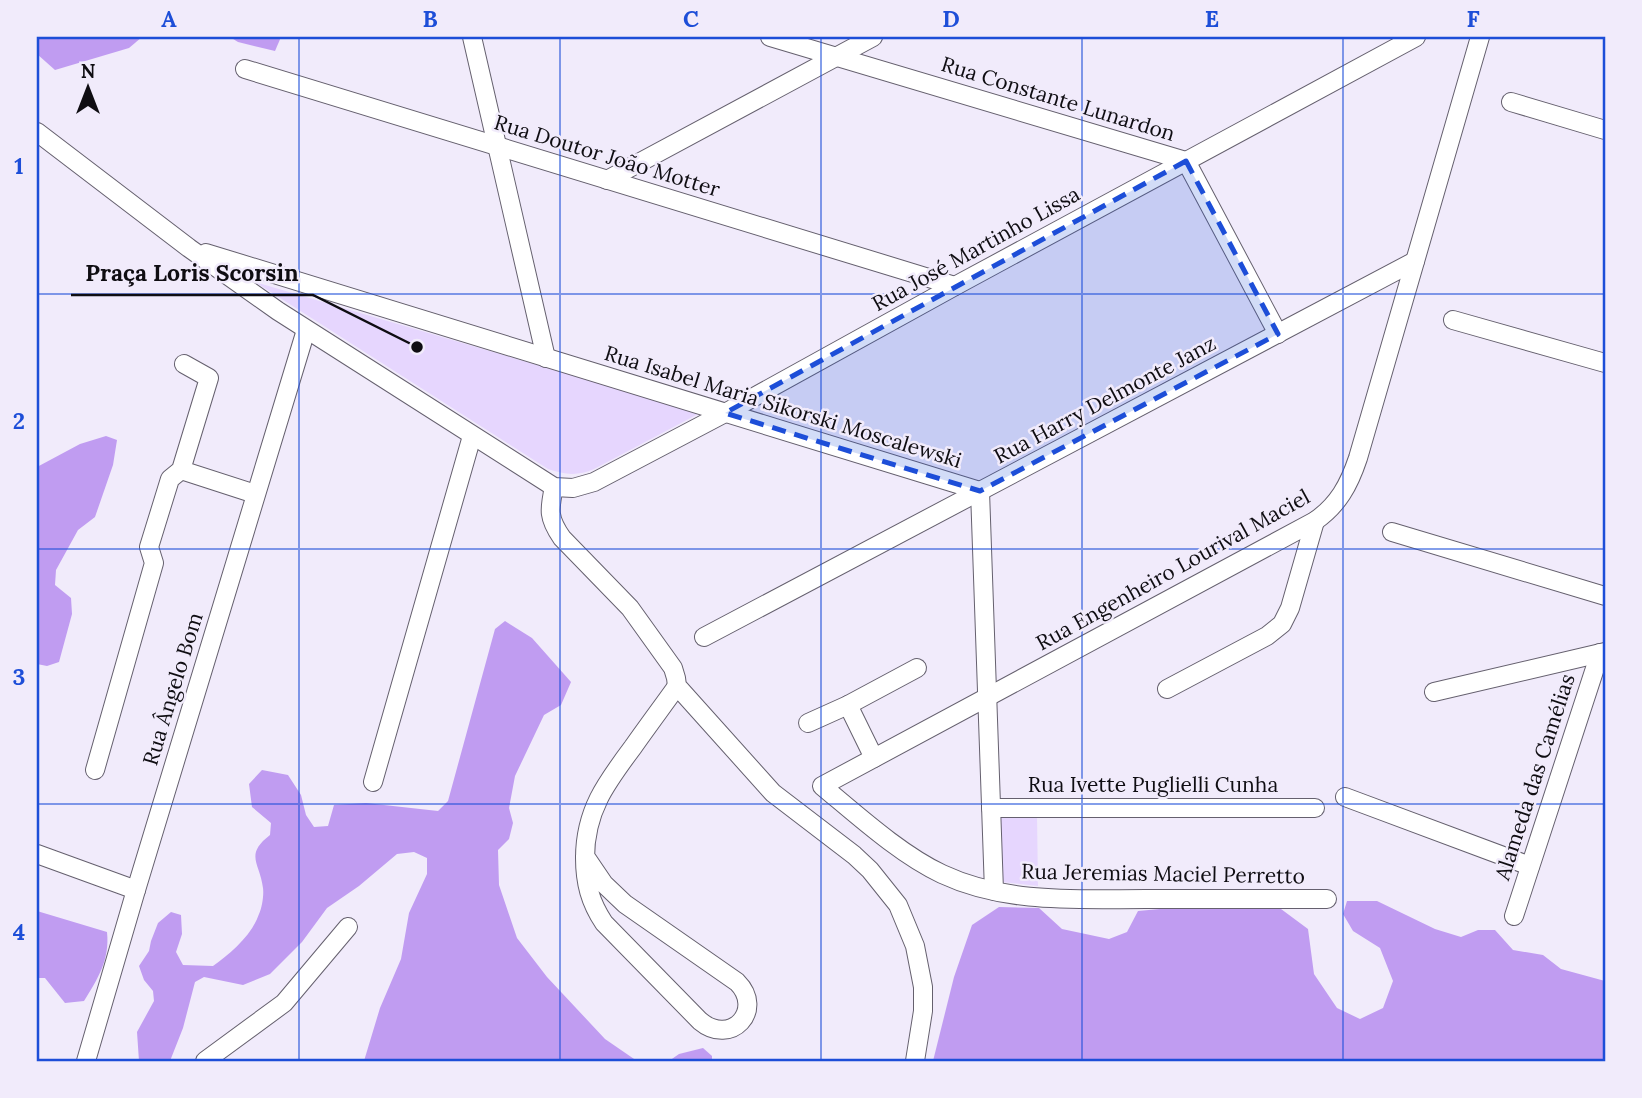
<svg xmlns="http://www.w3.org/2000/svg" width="1642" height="1098" font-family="Lora,serif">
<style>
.green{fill:#e6d6fe}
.forest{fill:#c09cf1}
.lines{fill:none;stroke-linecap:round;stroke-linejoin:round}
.minor-casing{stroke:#65606e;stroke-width:20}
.minor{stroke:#fff;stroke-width:18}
.marked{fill:#1d4ed8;fill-opacity:0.2;stroke:#1d4ed8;stroke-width:5;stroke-dasharray:14 9;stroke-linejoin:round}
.grid{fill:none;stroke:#1d4ed8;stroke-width:2;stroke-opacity:0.55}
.labels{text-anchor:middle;stroke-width:5;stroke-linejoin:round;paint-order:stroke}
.street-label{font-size:21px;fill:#0f0d12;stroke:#f1ebfb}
.leader{fill:none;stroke:#0f0d12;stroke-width:2.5}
.callout-dot{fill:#0f0d12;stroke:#f1ebfb;stroke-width:2.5}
.callout-label{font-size:23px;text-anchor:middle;font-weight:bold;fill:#0f0d12;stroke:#f1ebfb;stroke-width:5;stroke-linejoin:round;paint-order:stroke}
.neatline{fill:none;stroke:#1d4ed8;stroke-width:2.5}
.grid-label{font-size:23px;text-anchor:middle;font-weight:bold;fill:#1d4ed8}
</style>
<rect width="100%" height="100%" fill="#f1ebfb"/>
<g class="green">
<path d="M255,282L700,413L594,469C578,476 565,475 548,469Z"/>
<polygon points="1001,816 1037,816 1038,886 1002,882"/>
</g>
<g class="forest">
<polygon points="37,37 142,37 129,48 55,70 37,54"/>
<polygon points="230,37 281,37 275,51 238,42"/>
<polygon points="106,436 117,440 113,465 95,517 78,530 56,570 55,585 71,598 72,614 59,662 47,666 37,664 37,467 80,444"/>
<path d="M505,621L532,638L571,682L561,705L544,715L515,776L509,808L513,823L509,839L498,850L499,885L517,938L547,977L605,1039L637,1061H364L380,1008L401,959L409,913L427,874V858L414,852L397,854L359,886L327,908L302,942L270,974L243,985L204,977L195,982L183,1028L170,1061H139L137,1032L154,1001L153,991L144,980L139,966L149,951L151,941L158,923L171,912L181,915L182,934L176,952L183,965L213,966C230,954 252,935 259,914C262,908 264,895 263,888C260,863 244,855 270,835L271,823L252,807L249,784L262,770L288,775L301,795L306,815L314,827L328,826L334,805L366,803L438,811L448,801L495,629Z"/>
<polygon points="1347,901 1377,901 1435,929 1461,937 1478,930 1495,930 1513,950 1543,955 1561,969 1605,981 1605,1061 933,1061 954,977 972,925 999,907 1039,908 1062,929 1109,939 1127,932 1138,911 1192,906 1281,909 1308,929 1314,974 1337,1008 1360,1019 1383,1008 1393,981 1380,948 1353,931 1343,914"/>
<path d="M37,911L107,932C110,959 98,979 84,1001L65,1003L45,978H37Z"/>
<polygon points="703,1048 712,1056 712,1061 669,1061 679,1054"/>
</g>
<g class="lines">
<defs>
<g id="minor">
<polyline points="472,37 546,358"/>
<polyline points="770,37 1186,161 1278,334"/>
<polyline points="245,69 955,286"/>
<polyline points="1511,102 1605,130"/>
<polyline points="37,132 189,248 278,311 554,487 573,488 594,482 725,413 955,286 1416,37"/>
<polyline points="607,180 873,37"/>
<polyline points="206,253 980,491 994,891"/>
<polyline points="1453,320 1605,363"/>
<polyline points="181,470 255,494"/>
<path d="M554,487C549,510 548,518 562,538L630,608L673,668L676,678L677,686L773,793L854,855L870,870L898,905L915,946L923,987V1011L915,1061"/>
<polyline points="1392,532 1605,596"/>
<polyline points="704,637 1415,261"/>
<polyline points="1167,689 1267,636 1282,624 1290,608 1315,521"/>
<polyline points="1434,692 1605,652"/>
<polyline points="848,705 874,758"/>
<polyline points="808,723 848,705 917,668"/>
<polyline points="95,770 154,563 149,547 170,479 181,470 209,378 184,364"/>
<polyline points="373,782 472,436"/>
<polyline points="1345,797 1530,866"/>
<polyline points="991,808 1315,808"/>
<polyline points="37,854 136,890"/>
<path d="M585,856L604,884L625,904L737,982C765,1010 731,1047 700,1021L604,923C590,902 585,883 585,858C585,811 606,783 633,747C647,727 662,707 677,686"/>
<path d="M1327,899C1267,899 1206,899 1146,899C1077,899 1006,904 942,874C901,855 857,815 822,786L1315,521C1338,505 1349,485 1358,458L1480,37"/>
<polyline points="1514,916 1600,653"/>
<polyline points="86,1061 136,890 306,330"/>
<polyline points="205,1061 284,1003 348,927"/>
</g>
</defs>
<use href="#minor" class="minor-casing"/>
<use href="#minor" class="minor"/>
</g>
<path class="marked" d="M1186,161L1278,334L980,491L725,413Z"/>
<path class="grid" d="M299,37V1061M560,37V1061M821,37V1061M1082,37V1061M1343,37V1061M37,294H1605M37,549H1605M37,804H1605"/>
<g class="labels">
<g class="street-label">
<text transform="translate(1058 99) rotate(17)" y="7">Rua Constante Lunardon</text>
<text transform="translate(607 156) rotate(17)" y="7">Rua Doutor João Motter</text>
<text transform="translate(976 249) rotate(-29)" y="7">Rua José Martinho Lissa</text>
<text transform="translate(1105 400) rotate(-28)" y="7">Rua Harry Delmonte Janz</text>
<text transform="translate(783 407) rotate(17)" y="7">Rua Isabel Maria Sikorski Moscalewski</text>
<text transform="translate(1173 570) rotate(-29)" y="7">Rua Engenheiro Lourival Maciel</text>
<text transform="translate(173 689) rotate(-73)" y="7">Rua Ângelo Bom</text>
<text transform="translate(1535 777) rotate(-72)" y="7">Alameda das Camélias</text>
<text x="1153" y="792">Rua Ivette Puglielli Cunha</text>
<text transform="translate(1163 874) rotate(1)" y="7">Rua Jeremias Maciel Perretto</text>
</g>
</g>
<path class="leader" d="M417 347L313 295H71"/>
<circle class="callout-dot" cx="417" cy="347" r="7"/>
<g class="callout-label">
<text x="192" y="281">Praça Loris Scorsin</text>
</g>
<rect width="1642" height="1098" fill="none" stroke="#f1ebfb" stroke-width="77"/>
<g transform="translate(88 88)" stroke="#f1ebfb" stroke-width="5" paint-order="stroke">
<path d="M0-5L12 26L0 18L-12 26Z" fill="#0f0d12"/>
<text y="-10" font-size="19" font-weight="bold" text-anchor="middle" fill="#0f0d12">N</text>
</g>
<rect x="38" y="38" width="1566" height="1022" class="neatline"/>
<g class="grid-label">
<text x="169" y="27">A</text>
<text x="430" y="27">B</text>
<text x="691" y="27">C</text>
<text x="951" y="27">D</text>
<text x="1212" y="27">E</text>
<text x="1473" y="27">F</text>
<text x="19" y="174">1</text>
<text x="19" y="429">2</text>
<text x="19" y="685">3</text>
<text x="19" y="940">4</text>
</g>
</svg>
